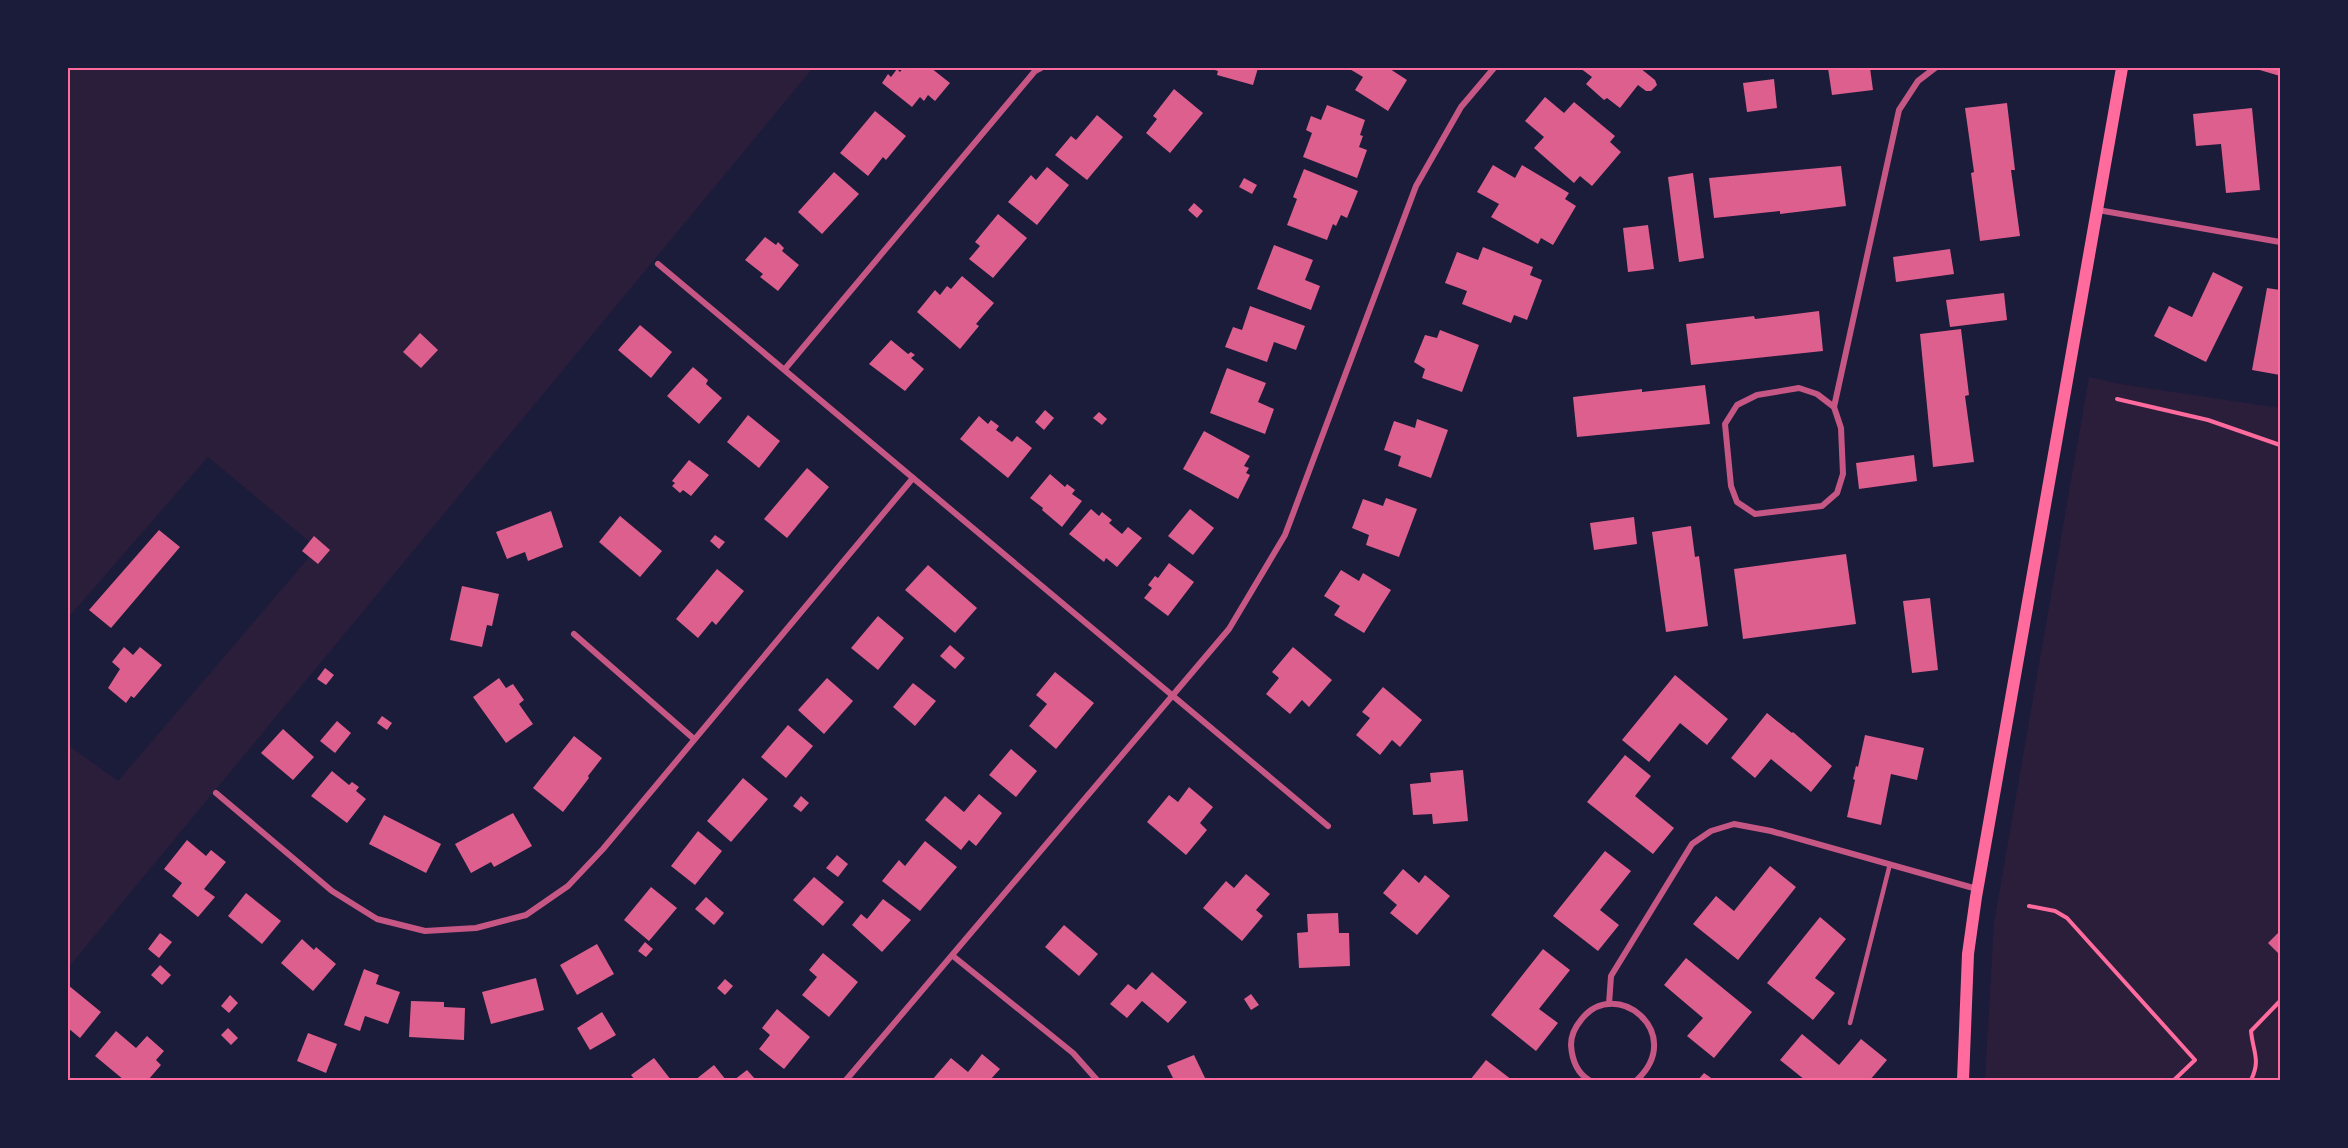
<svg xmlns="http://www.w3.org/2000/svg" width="2348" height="1148" font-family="'Times New Roman',serif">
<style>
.green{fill:#2a1e3b}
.building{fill:#dd5f8e}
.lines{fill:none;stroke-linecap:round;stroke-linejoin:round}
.path{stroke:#ff6b9d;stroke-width:4}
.service{stroke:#c65784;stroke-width:4.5}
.minor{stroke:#c65784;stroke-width:6}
.secondary{stroke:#ff6b9d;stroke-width:12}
.neatline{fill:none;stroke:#ff6b9d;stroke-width:2}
</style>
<rect width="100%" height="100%" fill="#1b1b3a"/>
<g class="green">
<polygon points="68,68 813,68 68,968 68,745 118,781 317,548 208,457 68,618"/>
<polygon points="2089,377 2120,384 2280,408 2280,1080 1985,1080 1994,923"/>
</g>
<g class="building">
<polygon points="903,68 931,68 950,83 935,101 928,95 924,101 920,97 912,107 882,83 888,74 891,77 897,69 900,72"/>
<polygon points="1208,68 1258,68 1253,85 1217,75 1218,71"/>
<polygon points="1348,68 1391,68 1390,69 1407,80 1388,111 1355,90 1363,77"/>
<polygon points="1580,68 1640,68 1655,80 1657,85 1651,91 1646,91 1638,85 1620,108 1607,98 1604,100 1586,84 1592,77"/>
<polygon points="1828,68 1870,68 1873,90 1832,95"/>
<polygon points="2253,68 2280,68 2280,76"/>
<polygon points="1774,79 1777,108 1747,112 1743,83"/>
<polygon points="1174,89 1203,113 1170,153 1146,133 1157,119 1153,116"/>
<polygon points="1545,97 1564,113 1574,102 1615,136 1610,142 1621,152 1592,186 1580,176 1574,183 1534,148 1544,137 1525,121"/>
<polygon points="2007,103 2015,170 2011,170 2020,236 1980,241 1971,173 1974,172 1965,108"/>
<polygon points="1327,105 1365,120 1360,135 1363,136 1359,147 1367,150 1357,178 1303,157 1312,133 1306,130 1311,116 1321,120"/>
<polygon points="2252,108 2260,190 2226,193 2221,144 2196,146 2193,114"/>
<polygon points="875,111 906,136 886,160 883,157 868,176 840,153"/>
<polygon points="1097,115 1123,137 1087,180 1055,155 1071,136 1076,140"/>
<polygon points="1493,165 1515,178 1522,165 1569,193 1565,199 1576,206 1553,245 1541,238 1538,244 1491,217 1499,204 1477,192"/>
<polygon points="1841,166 1846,206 1780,214 1780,211 1714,218 1709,178"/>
<polygon points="1047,167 1069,185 1037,225 1008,202 1031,175 1036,180"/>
<polygon points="1304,169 1358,191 1347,218 1341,215 1336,226 1333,224 1327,240 1287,225 1297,199 1293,197"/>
<polygon points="834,172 859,194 822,234 798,212"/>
<polygon points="1693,173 1704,258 1679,262 1668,177"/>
<polygon points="1244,178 1257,185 1252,194 1239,187"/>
<polygon points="1194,203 1203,211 1197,218 1188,210"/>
<polygon points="998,214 1027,238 993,278 969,259 980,246 975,242"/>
<polygon points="1648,225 1654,269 1628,272 1623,228"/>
<polygon points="765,237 776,245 778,242 784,248 782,251 799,265 778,291 760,277 763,274 745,260"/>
<polygon points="1274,245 1313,260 1305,280 1320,286 1311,310 1257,289"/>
<polygon points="1483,247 1533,267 1530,275 1542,280 1527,320 1514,315 1511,323 1462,304 1467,291 1445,283 1457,252 1478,260"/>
<polygon points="1950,249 1954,274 1896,282 1893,257"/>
<polygon points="2213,272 2243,287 2206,362 2154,336 2169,306 2192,317"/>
<polygon points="962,276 994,303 976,324 979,326 960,349 917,312 935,290 940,295 947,286 951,289"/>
<polygon points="2267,288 2280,290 2280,375 2252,370"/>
<polygon points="2004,293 2007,320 1950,327 1946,300"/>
<polygon points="1250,306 1305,326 1296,350 1274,342 1267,362 1225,347 1233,327 1242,330"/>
<polygon points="1819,311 1823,351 1691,365 1686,324 1754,316 1755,319"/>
<polygon points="640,325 672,352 651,378 618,350"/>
<polygon points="1961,329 1969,395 1965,396 1974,462 1933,467 1920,334"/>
<polygon points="1440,330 1479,345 1462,392 1422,378 1425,369 1414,362 1425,335 1437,338"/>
<polygon points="420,333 438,350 421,368 403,352"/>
<polygon points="891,340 908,354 911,352 915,355 911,358 924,369 905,391 869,364"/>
<polygon points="693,367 708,380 706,384 722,398 699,424 667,396"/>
<polygon points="1227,368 1266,383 1258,402 1274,409 1265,434 1210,413"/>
<polygon points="1705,385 1710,424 1577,437 1573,397 1642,389 1642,392"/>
<polygon points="1045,410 1054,418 1044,430 1035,422"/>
<polygon points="1099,412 1107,419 1102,425 1093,418"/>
<polygon points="748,415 780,441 759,468 727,442"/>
<polygon points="979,416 988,424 991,420 999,426 996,430 1012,442 1017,436 1032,448 1008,478 960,439"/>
<polygon points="1417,419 1448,430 1431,478 1398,466 1401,456 1384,450 1394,421 1415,428"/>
<polygon points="1204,431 1250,456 1244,466 1249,468 1246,473 1250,475 1238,499 1183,469"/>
<polygon points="1914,455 1917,481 1859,489 1856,463"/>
<polygon points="689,460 709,475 691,496 683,490 680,493 672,486 675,483 672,481"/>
<polygon points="807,468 829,487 787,538 764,519"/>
<polygon points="1050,474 1065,487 1067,484 1075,490 1072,494 1082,501 1062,527 1042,510 1043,508 1030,498"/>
<polygon points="1386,498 1417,509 1399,557 1366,545 1369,535 1352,528 1363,499 1383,506"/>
<polygon points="1091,509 1099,516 1102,512 1112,520 1109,523 1122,534 1128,527 1142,538 1117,567 1106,558 1104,562 1069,534"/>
<polygon points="1190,509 1214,528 1193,555 1168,536"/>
<polygon points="551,511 563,547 528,561 525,552 507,559 496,532"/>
<polygon points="620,516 662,551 640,577 599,542"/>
<polygon points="1634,517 1637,544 1594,550 1590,523"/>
<polygon points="1691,526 1695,557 1699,556 1708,626 1666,632 1652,532"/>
<polygon points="159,530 180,547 111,628 89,610"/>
<polygon points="715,535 725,542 719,549 710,541"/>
<polygon points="314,536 330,550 318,564 302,551"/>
<polygon points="1846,554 1856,624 1743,639 1734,569"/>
<polygon points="1169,563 1194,582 1168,616 1144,598 1152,588 1148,585 1155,576 1158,578"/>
<polygon points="928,565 977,608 955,633 905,590"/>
<polygon points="717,569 744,591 716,625 712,621 698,638 676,619"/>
<polygon points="1341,570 1359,581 1363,573 1391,590 1364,633 1334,615 1340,606 1324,596"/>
<polygon points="462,586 499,594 492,626 487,625 482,647 450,640"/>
<polygon points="1930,598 1938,670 1912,673 1903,601"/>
<polygon points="878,616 904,638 878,670 851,648"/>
<polygon points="950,645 965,658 955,669 940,656"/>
<polygon points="124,647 133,655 140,647 162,665 134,698 131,696 126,703 108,688 120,669 112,662"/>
<polygon points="1293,647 1332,680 1309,707 1302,700 1290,714 1266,694 1279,678 1272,672"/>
<polygon points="325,668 334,675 326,685 317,679"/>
<polygon points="1055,672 1094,703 1056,749 1029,726 1047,704 1036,695"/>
<polygon points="1675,675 1728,719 1707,745 1680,723 1649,762 1622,740"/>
<polygon points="499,678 506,688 513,684 524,700 519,704 533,724 506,743 473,697"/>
<polygon points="827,678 853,701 824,734 798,710"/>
<polygon points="913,683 936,701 915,726 893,707"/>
<polygon points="1383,687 1422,720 1400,747 1392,740 1380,755 1356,735 1370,718 1362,712"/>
<polygon points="1767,713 1792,733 1793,732 1832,766 1811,792 1771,759 1755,778 1731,758"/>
<polygon points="382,716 392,723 387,730 377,723"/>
<polygon points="337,721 351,733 335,753 320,741"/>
<polygon points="788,725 813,746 786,778 761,757"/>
<polygon points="283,729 314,757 293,780 261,753"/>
<polygon points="1865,735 1924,748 1917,780 1891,774 1881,825 1847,817 1855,780 1853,779 1856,766 1858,767"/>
<polygon points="574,736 602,758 588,776 589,778 563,812 533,788"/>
<polygon points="1011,749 1037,771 1016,797 989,775"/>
<polygon points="1625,755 1651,776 1635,796 1674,828 1653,854 1587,802"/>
<polygon points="1463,770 1468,821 1433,824 1432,814 1413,815 1410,784 1431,782 1430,773"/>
<polygon points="332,771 349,785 352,782 359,787 356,791 366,799 347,823 311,796"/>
<polygon points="743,778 768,799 731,842 707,821"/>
<polygon points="1189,787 1213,807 1200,823 1207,830 1186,855 1147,822 1169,795 1178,802"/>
<polygon points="979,794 1002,813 976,846 969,840 961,850 925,820 945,796 964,812"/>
<polygon points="801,796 809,803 801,812 793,806"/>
<polygon points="513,813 532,846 494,867 491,862 471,873 455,844"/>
<polygon points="384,815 441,844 426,873 369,844"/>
<polygon points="698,831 722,851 695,885 671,866"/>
<polygon points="187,840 206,856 211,850 226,862 204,889 215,897 198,917 172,896 182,883 164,869"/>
<polygon points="925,841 957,867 920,911 882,881 899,860 905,866"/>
<polygon points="1605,851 1631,871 1600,910 1619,925 1598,951 1553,916"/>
<polygon points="837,855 848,864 838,877 826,868"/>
<polygon points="1770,866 1796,887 1738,960 1693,924 1716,896 1734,911"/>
<polygon points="1403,869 1419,883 1425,875 1450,896 1417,935 1390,913 1397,905 1383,893"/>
<polygon points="1246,874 1270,894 1256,910 1263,916 1242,941 1203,908 1226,881 1234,888"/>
<polygon points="814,877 844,902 823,926 793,900"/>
<polygon points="651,887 677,908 649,941 624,920"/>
<polygon points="246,893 281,921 262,944 228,916"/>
<polygon points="706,897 724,913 714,925 695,909"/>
<polygon points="883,899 911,920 882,952 852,925 861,914 867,919"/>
<polygon points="1338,913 1339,933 1349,933 1350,966 1299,968 1297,933 1308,932 1307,914"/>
<polygon points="1820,917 1846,939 1815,978 1835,993 1813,1020 1767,983"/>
<polygon points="1064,925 1098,954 1079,976 1045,947"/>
<polygon points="2280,931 2280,955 2268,943"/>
<polygon points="160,933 172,942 159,958 148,949"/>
<polygon points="302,939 314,950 316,947 336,964 313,991 281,963"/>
<polygon points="645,942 653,949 646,957 638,951"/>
<polygon points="597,944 614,974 577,995 560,965"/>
<polygon points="1543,949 1570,970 1539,1009 1558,1023 1536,1051 1491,1015"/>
<polygon points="823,953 858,982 829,1017 802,995 817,977 809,970"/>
<polygon points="1686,958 1752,1012 1714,1058 1687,1036 1703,1018 1664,985"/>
<polygon points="160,965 171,975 162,985 151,975"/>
<polygon points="364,969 379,975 376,984 400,992 388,1024 365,1016 360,1031 344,1025"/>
<polygon points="1152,972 1187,1002 1168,1023 1142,1001 1127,1018 1110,1004 1128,984 1136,990"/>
<polygon points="536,978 544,1010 491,1024 482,992"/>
<polygon points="725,979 733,986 725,995 717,988"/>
<polygon points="68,985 101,1012 80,1038 68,1028"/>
<polygon points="1251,994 1259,1005 1251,1010 1244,999"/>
<polygon points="230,995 238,1003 229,1013 221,1006"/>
<polygon points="411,1001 444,1002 444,1007 465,1008 464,1040 409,1037"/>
<polygon points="777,1009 810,1037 784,1069 759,1049 770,1035 762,1028"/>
<polygon points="602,1012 616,1035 590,1050 577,1028"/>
<polygon points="228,1028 238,1038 231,1045 221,1035"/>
<polygon points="116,1031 136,1048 147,1036 164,1051 156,1060 161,1065 148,1080 124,1080 95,1056"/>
<polygon points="308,1033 337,1044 326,1073 297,1061"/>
<polygon points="1802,1034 1839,1065 1861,1039 1887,1060 1870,1080 1805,1080 1780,1060"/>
<polygon points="982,1054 1000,1069 990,1080 932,1080 951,1058 968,1072"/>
<polygon points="1194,1055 1206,1080 1174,1080 1167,1066"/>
<polygon points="654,1058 671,1080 635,1080 631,1075"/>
<polygon points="1486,1060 1512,1080 1470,1080"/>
<polygon points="714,1065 726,1080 695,1080"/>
<polygon points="747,1070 756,1080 734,1080"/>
<polygon points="1704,1073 1714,1080 1698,1080"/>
</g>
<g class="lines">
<g class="path">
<polyline points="2117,399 2208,420 2280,445"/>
<polyline points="2029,906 2055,911 2067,918 2195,1060 2174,1080"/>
<path d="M2251,1080C2261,1060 2253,1052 2251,1031L2280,1001"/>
</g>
<polyline class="service" points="1850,1023 1890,864"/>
<g class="minor">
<polyline points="2098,210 2280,242"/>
<polyline points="658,264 1328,826"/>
<polyline points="785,369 1035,71 1041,68"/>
<polygon points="1799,388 1817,394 1834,407 1841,428 1843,474 1837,493 1822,506 1755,514 1737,502 1731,486 1725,424 1737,405 1757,395"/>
<polyline points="1834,407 1899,110 1918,81 1935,68"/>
<polyline points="574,634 694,739"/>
<polyline points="216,793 332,891 377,919 425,931 476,928 526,915 568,886 603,849 913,478"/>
<polyline points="953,956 1073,1053 1097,1080"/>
<polyline points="1609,1004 1611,976 1692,844 1711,831 1734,824 1771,831 1977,889"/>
<polyline points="846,1080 1229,629 1285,535 1416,186 1461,107 1494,68"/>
<path d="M1589,1080C1577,1073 1572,1059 1571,1045C1571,1035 1575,1027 1581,1020C1615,975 1687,1033 1637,1080"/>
</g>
<polyline class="secondary" points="1963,1080 1968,954 1976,897 2122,68"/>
</g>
<rect width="2348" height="1148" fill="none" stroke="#1b1b3a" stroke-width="138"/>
<rect x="69" y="69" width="2210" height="1010" class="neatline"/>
</svg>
